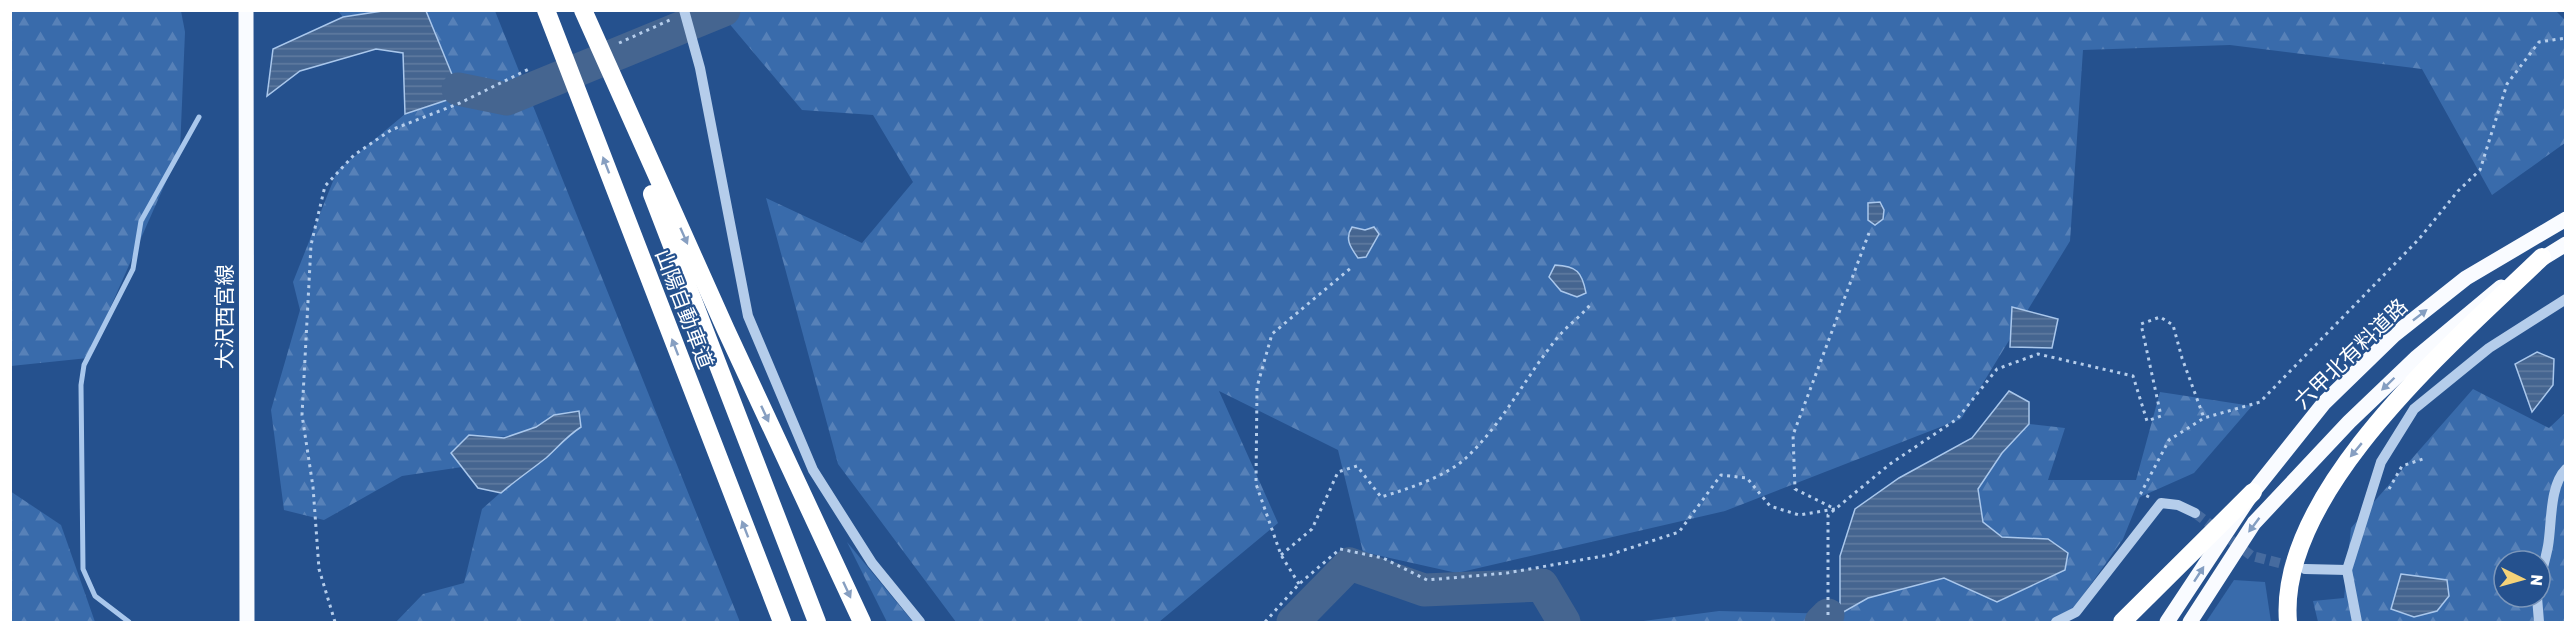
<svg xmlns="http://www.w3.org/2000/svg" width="2576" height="633" font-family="Rubik,'Noto Sans JP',sans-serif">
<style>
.green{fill:#396bab}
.forest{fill:url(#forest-firs);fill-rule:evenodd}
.water{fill:url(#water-rules);stroke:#a9c7ec;stroke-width:1.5}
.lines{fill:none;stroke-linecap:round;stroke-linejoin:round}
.stream{stroke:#a9c7ec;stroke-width:5}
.river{stroke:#456590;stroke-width:33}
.minor-tunnel{stroke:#466b9f;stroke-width:10;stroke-dasharray:10 5;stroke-linecap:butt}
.path{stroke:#b5cdeb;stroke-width:3;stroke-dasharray:3 4.5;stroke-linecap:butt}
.minor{stroke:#b5cdeb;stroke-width:10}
.major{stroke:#f9fbff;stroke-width:15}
.highway{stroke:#fff;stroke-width:18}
.oneway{fill:#879fc1}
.oneway2{fill:#849ec1}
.labels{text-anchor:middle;stroke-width:4.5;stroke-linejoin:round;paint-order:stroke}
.street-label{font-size:21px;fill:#fff;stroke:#25518e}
</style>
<defs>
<pattern id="forest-firs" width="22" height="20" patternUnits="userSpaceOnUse" patternTransform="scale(1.5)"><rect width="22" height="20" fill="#396bab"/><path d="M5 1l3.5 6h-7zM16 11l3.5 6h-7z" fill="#5781b8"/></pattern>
<pattern id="water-rules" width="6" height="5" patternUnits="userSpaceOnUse" patternTransform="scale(1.5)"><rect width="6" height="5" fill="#456590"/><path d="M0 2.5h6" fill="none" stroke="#617ca1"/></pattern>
</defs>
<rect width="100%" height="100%" fill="#25518e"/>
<polygon class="green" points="2234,580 2265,582 2271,622 2206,622"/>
<g class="forest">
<polygon points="11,10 181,11 185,32 180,150 88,358 11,366"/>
<polygon points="729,10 2556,11 2565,20 2565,143 2492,195 2422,69 2230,45 2083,50 2070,241 1961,419 1725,511 1457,573 1363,552 1338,450 1219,391 1278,523 1159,622 956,622 838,464 766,198 862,243 913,182 873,115 802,110 722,15"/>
<polygon points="338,11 389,11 343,17"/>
<path d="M426,11H495L740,622H396L423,594L464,583L482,509L524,472L547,457L563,438L581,427L554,415C521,438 508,439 469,435L451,453L462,467L402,476L324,520L284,510L271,410L300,310L293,282L337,171L405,114L447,100L458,89Z"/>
<path d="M2473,389L2549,428L2565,413V622H2318L2313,601L2344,598L2351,528ZM2504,561H2540V597H2504Z"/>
<polygon points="2160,392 2252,406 2194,473 2140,497 2123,539 2064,622 1636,622 1719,611 1840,614 1868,598 1944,578 1998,602 2065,570 2068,553 2048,539 2002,537 1983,522 1978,489 2002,453 2029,424 2065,428 2048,480 2136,480"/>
<polygon points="10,491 61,525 95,622 11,622"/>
<polygon points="847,542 913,622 887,622"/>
</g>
<g class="water">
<polygon points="389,10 426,11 458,89 447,100 405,114 403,53 376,49 300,71 267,96 273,49 343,17"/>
<polygon points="1880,202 1884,210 1883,219 1875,225 1868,220 1868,203"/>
<path d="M1352,227L1365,230L1374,227L1379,234L1366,257L1358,258C1351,248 1344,239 1352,227Z"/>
<path d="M1555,265C1577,266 1582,272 1586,293L1577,297L1561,291L1549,277Z"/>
<polygon points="2012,307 2058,319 2052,348 2010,347"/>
<polygon points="2537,352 2554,359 2553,385 2532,412 2515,364"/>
<polygon points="2009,391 2029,402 2029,424 2002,453 1978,489 1983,522 2002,537 2048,539 2068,553 2065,570 1997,602 1944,578 1868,598 1840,614 1840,556 1855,509 1899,478 1972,438"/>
<path d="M579,411L581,427C567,436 558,447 546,458C531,470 516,480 501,493L478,488L451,453L469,435L504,438L536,427L554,415Z"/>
<polygon points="2401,574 2447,580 2449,596 2437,611 2414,617 2391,609"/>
</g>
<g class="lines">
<polyline class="stream" points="129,622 95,596 83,569 81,385 84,365 133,269 141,221 199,117"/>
<g class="river">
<polyline points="458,89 507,99 724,10"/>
<polyline points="1293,622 1350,564 1424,590 1542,585 1564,622"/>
<polyline points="1821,622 1828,615"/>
</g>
<polyline class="minor-tunnel" points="2195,513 2252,556 2299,568"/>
<g class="path">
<polyline points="619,43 672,19"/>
<polyline points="2389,489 2402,466 2426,458"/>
<polyline points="2149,497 2141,493 2169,440 2204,418 2260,402 2419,239 2458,191 2480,170 2507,84 2539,42 2566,38"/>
<path d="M1281,555L1312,529L1338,472L1357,466L1381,497C1407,489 1446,477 1467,457C1504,422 1526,376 1558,337C1567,326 1580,317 1590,305"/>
<polyline points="1299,584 1281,555 1256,484 1257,387 1272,334 1352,267"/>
<polyline points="1828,615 1828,515 1890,464 1957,419 1997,369 2038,354 2133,376 2147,421 2161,416 2141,324 2160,317 2173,325 2182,358 2204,418"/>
<polyline points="335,622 319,569 313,487 302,415 311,245 325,186 354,155 391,130 460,103 529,69"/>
<polyline points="1265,622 1299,584 1340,549 1383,558 1427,580 1507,573 1609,555 1679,532 1721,475 1747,478 1770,506 1799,515 1835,509 1795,489 1793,435 1869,233"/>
</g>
<g class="minor">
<polyline points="684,10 700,68 748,316 813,470 872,563 920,622"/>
<polyline points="2305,569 2347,570 2381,462 2414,409 2489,348 2566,299"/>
<polyline points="2347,570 2357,622"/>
<path d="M2540,578C2543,567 2546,557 2548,546C2552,524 2549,486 2566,469"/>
<polyline points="2537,597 2539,622"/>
<polyline points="2056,622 2076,612 2161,503 2178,505 2195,513"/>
</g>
<g class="major">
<polyline points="246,10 247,622"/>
<polyline points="2532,265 2566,244"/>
<polyline points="2167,622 2253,492 2324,403 2394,335 2466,278 2566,219"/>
<polyline points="2190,622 2254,523 2349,422 2417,357 2501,287"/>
</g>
<g class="highway">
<polyline points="546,10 782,622"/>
<polyline points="583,10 726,330 862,622"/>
<polyline points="652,194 817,622"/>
<polyline points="2122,622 2253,492"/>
<path d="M2288,622C2277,491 2455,341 2542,257"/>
</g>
</g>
<defs><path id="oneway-solid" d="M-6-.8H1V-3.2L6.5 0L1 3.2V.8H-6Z" transform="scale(1.5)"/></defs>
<g class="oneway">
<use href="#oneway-solid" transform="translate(606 165) rotate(-111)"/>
<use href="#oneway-solid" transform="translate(684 236) rotate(66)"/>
<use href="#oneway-solid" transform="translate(675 347) rotate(-111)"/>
<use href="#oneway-solid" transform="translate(765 414) rotate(65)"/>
<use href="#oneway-solid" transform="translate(2356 450) rotate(130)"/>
<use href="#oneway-solid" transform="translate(745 529) rotate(-111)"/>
<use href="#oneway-solid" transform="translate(847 590) rotate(65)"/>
</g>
<g class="oneway2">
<use href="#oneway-solid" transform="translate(2420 315) rotate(-38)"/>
<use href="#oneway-solid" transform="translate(2388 384) rotate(136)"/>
<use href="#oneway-solid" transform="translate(2254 525) rotate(127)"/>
<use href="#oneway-solid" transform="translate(2199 574) rotate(-57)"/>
</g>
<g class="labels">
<g class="street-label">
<text transform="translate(684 309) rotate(69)" y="7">山陽自動車道</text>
<text transform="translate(225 317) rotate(-90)" y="7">大沢西宮線</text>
<text transform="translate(2351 354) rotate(-44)" y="7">六甲北有料道路</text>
</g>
</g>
<rect width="2576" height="633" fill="none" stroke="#ffffff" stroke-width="24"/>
<g transform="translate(2522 579) rotate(95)"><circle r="28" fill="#25518e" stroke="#7c97bb" stroke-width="1.5"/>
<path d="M0-4.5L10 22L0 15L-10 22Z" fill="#f5d379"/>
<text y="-9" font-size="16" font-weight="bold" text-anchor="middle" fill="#ffffff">N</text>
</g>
</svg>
